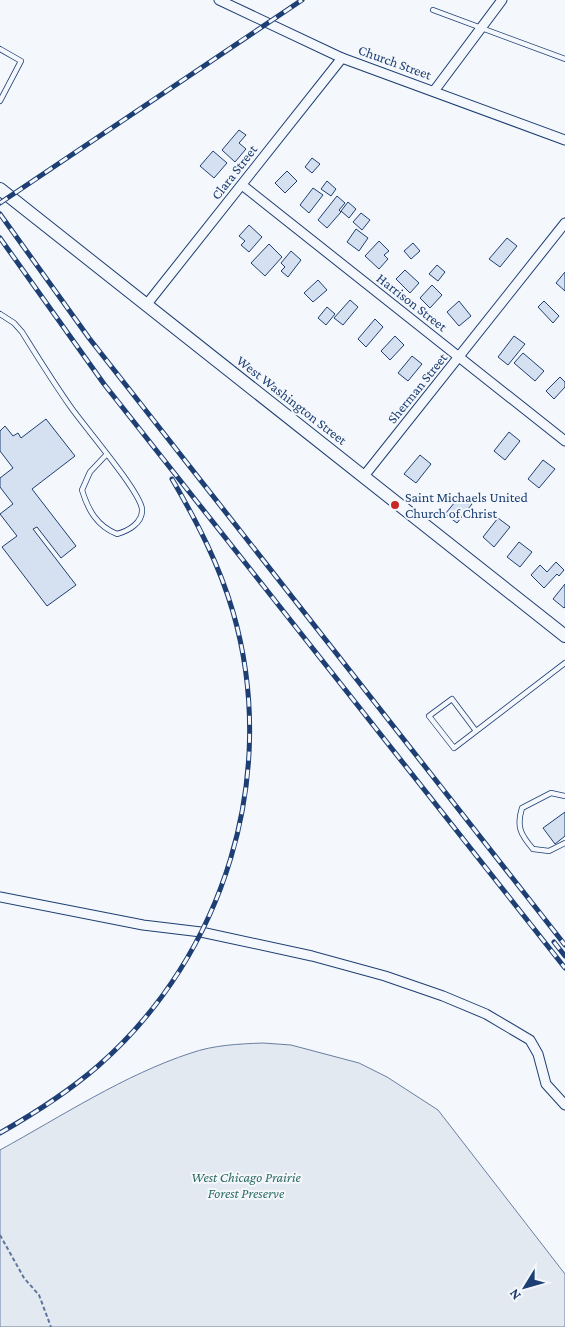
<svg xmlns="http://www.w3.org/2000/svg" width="565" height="1327" font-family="'Crimson Pro',serif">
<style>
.green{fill:#e3e9f0;stroke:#687fa3}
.building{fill:#d5e0f0;stroke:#1d3f73}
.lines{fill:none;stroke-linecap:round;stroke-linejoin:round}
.lane-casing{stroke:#1d3f73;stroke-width:6}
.street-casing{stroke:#1d3f73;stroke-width:11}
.secondary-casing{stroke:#1d3f73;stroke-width:14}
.path{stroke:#5e769c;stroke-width:2;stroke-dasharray:4 2.5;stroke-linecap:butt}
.lane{stroke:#f4f7fb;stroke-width:4.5}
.street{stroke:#f4f7fb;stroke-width:9}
.secondary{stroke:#f4f7fb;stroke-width:12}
.rail-casing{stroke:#1d3f73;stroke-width:5}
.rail{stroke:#f4f7fb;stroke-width:3;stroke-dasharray:9;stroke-linecap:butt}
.poi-dot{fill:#c62828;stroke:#f4f7fb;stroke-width:2}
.labels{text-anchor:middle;stroke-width:4;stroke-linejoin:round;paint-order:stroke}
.street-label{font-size:14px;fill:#1d3f73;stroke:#f4f7fb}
.poi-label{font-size:14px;fill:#1d3f73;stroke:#f4f7fb;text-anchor:start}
.park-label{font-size:14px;font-style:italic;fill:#2c6c60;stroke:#f4f7fb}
</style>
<rect width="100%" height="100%" fill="#f4f7fb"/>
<path class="green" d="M263,1043L291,1045L359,1063L387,1077L438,1110L565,1274V1327H0V1150C62,1116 124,1075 191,1053C214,1045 238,1044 263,1043Z"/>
<g class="building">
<polygon points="239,130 246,135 239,143 246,149 235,162 222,150"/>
<polygon points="213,151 227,163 214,178 200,166"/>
<polygon points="312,158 320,164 312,173 305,167"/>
<polygon points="287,171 297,181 285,193 275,183"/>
<polygon points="327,181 336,189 331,196 321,189"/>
<polygon points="313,188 323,195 309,213 300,205"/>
<polygon points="337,196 345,203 339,210 341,212 327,228 318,220"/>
<polygon points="348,202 356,209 349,218 341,211"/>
<polygon points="361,213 370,220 362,230 353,222"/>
<polygon points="249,225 262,237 249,252 241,245 245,241 239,236"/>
<polygon points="356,229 368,238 359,251 347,242"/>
<polygon points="507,238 517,246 500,267 489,259"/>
<polygon points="379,241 389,251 384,255 388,259 379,269 365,256"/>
<polygon points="413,243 420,251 411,259 404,251"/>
<polygon points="269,244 282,257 265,276 251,263"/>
<polygon points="291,251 301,260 288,277 281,271 285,267 281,263"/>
<polygon points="437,265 445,272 438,281 429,274"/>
<polygon points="405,270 419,283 410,293 396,279"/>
<polygon points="565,272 565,291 556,283"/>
<polygon points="318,280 327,290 313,302 304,293"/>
<polygon points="432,285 442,295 430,308 420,298"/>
<polygon points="350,300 358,307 343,325 334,318"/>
<polygon points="459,301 471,316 459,326 447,312"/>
<polygon points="544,301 559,316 553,323 538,307"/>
<polygon points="327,307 335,314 326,325 318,318"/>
<polygon points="375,319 383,327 366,347 358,339"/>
<polygon points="395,336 404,345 390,360 381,351"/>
<polygon points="514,336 525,344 508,365 498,357"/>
<polygon points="523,353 544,371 535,381 514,363"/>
<polygon points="412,356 422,364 408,381 398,373"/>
<polygon points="560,377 565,382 565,387 554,399 546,391"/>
<polygon points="46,419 75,456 32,489 76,546 61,558 37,527 33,529 76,585 47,606 2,547 17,536 0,514 13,504 0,487 0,478 13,468 0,451 0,431 5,426 13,436 18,433 21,438"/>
<polygon points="509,432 520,441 505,460 494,451"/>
<polygon points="420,455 431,464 416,483 404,474"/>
<polygon points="543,460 555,469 539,488 528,479"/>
<polygon points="461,495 472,504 457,523 445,514"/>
<polygon points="498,518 510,527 494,547 483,537"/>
<polygon points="519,542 532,552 520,567 507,557"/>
<polygon points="556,562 564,570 559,576 557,574 544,588 531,575 540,565 547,572"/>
<polygon points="565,584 565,607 564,608 553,599"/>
<polygon points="565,812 565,836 555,844 543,828"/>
</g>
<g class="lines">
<defs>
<g id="lane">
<polyline points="433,10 565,59"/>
<polyline points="0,49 21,61 0,101"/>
<path d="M0,314L14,323L22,332C37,356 53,382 70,406C83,425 140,491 142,509C143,523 128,531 117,534C97,526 88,510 82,490L90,472L106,455"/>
<polyline points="476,731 452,699 429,716 454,748 565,663"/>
<path d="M565,796L551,793L522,808C516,827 521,835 533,849L549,851L565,843"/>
</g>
<g id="street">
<polyline points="219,0 342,58 565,140"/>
<polyline points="434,91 502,0"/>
<polyline points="242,185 565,441"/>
<polyline points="147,304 342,58"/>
<polyline points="364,476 565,223"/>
<polyline points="0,897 143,925 201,932 312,956 385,976 443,996 486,1014 530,1040 538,1054 546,1084 565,1105"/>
</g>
<polyline id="secondary" points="0,189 565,636"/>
</defs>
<use href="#lane" class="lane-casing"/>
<use href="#street" class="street-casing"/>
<use href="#secondary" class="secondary-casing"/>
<polyline class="path" points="0,1235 24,1278 39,1295 51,1327"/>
<use href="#lane" class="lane"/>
<use href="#street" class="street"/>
<use href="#secondary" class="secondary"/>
<defs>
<g id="rail">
<polyline points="0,203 302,0"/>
<polyline points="0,214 89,338 565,945"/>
<polyline points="0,238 104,384 565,968"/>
<polyline points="554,942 565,956"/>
<path d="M0,1133C35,1113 68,1092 98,1066C225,955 280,774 233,612C219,564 197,522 172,479"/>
</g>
</defs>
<use href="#rail" class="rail-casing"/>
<use href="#rail" class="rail"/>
</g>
<circle class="poi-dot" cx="395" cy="505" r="5"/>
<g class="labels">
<g class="street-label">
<text transform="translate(395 62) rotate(20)" y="5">Church Street</text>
<text transform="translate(234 172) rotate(-52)" y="5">Clara Street</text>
<text transform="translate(412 302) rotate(38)" y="5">Harrison Street</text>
<text transform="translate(417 388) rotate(-51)" y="5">Sherman Street</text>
<text transform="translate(292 400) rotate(38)" y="5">West Washington Street</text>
</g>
<g class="poi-label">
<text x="405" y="502">Saint Michaels United<tspan x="405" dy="16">Church of Christ</tspan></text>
</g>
<g class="park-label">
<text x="246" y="1182">West Chicago Prairie<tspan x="246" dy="16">Forest Preserve</tspan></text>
</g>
</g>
<g transform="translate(525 1287) rotate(233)" stroke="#f4f7fb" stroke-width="4" paint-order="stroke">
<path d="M0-4L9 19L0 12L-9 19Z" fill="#1d3f73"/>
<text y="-8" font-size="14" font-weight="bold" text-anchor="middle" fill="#1d3f73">N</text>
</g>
</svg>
